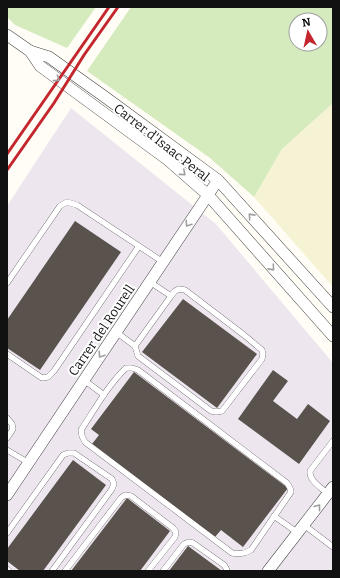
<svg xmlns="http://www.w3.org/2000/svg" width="340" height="578" font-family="Bitter,serif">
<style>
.industrial{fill:#eee6ef}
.farmland{fill:#f6f3d4}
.green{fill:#d5ebbd;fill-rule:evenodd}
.building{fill:#5a524d}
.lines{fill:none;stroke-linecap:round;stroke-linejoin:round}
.service-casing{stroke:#444;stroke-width:6}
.minor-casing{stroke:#444;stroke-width:12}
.service{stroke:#fff;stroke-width:5.5}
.minor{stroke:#fff;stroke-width:11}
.rail{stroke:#c4262e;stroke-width:3}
.oneway{stroke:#a0a0a0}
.labels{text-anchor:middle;stroke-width:4;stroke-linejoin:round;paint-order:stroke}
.street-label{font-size:13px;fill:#111;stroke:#fff}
</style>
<rect width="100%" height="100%" fill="#fffdf5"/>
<polygon class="industrial" points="71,108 216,224 333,363 333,571 7,571 7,206"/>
<polygon class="farmland" points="333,103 333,287 254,197 282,149"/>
<g class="green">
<polygon points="7,7 96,7 67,48 15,25 7,17"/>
<path d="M131,7H333V103L282,149L254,197L210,158L87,71ZM296,20H320V44H296Z"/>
</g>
<g class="building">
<polygon points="75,221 121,252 40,370 7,348 7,320"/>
<polygon points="183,299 257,354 217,408 142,352"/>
<polygon points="273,370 288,381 273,401 297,419 308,404 330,421 299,464 238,419"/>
<polygon points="134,372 288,488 243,547 221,530 215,537 92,444 99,435 91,429"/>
<polygon points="73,460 106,485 43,571 20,571 7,561 7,549"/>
<polygon points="127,498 170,531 140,571 71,571"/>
<polygon points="188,546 222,571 169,571"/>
</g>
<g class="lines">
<defs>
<g id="service">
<polyline points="150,282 171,296"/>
<polyline points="7,283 60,206 67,202 77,205 163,262"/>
<polygon points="179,289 185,290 244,335 262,350 263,354 262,359 222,411 216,412 211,411 138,356 135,346 171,296 175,291"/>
<polyline points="116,332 135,346"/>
<polyline points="7,354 42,378 48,377 54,371 139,246"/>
<path d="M126,368H132L138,370L287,483L290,488L291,492L251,550C244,554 240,554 232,553L85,442L82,436L81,430C95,409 108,385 126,368Z"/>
<polyline points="84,380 104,395"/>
<polyline points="7,418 12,424 13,429 7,438"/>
<polyline points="7,450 29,463"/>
<path d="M328,494C322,488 309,481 310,471L333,441"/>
<polyline points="274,516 298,533"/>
<polyline points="304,525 333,547"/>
<polyline points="7,533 63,455 68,453 74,453 112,479 114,484 112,489 52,571"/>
<polyline points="7,569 9,571"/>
<polyline points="65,571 121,498 125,495 131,496 173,528 176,532 175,537 148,571"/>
<polyline points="163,571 184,544 189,542 193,543 224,565 226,568 227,571"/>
</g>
<g id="minor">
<polyline points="7,35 30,51 49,57 105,97 218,180 333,307"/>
<polyline points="30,51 40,66 168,160 208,195 333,336"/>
<polyline points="7,495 208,195 218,180"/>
<polyline points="268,571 333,487"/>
</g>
</defs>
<use href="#service" class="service-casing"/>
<use href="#minor" class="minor-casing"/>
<use href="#service" class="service"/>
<use href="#minor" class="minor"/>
<g class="rail">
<polyline points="7,154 109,7"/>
<polyline points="7,170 54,103 84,55 118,7"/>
</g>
</g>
<defs><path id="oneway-chevron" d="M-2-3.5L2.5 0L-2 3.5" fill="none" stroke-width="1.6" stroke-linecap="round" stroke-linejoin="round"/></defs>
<g class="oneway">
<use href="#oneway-chevron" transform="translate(57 79) rotate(36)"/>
<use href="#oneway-chevron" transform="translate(183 173) rotate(41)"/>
<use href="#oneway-chevron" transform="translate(251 216) rotate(-132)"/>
<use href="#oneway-chevron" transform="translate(188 224) rotate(124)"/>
<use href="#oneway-chevron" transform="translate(272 268) rotate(48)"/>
<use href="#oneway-chevron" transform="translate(101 355) rotate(124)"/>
<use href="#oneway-chevron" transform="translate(318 507) rotate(-52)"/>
</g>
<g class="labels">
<g class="street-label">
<text transform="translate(162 142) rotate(38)" y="5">Carrer d'Isaac Peral</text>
<text transform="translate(101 330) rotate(-56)" y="5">Carrer del Rourell</text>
</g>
</g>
<rect width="340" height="578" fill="none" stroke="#111111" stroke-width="16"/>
<g transform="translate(308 32) rotate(351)"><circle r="19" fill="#ffffff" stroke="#a0a0a0"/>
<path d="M0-3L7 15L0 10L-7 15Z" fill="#c4262e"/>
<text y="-6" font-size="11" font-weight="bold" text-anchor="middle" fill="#111111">N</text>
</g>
</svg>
